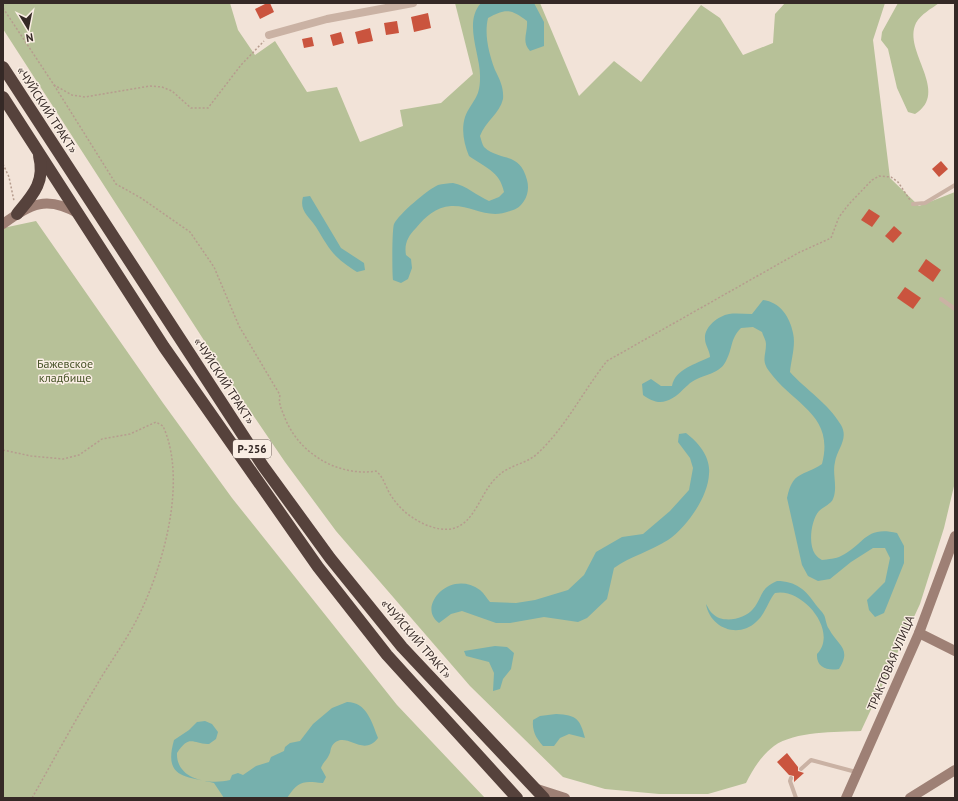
<svg xmlns="http://www.w3.org/2000/svg" width="958" height="801" font-family="'PT Sans',sans-serif">
<style>
.green{fill:#b7c198}
.water{fill:#76b0ad}
.building{fill:#ca543e}
.lines{fill:none;stroke-linecap:round;stroke-linejoin:round}
.path{stroke:#b69c8e;stroke-width:1.5;stroke-dasharray:2 2;stroke-linecap:butt}
.lane{stroke:#cab2a4;stroke-width:4}
.street{stroke:#cab2a4;stroke-width:8}
.secondary{stroke:#9e8075;stroke-width:10}
.highway{stroke:#56423c;stroke-width:12}
.labels{text-anchor:middle;stroke-width:3;stroke-linejoin:round;paint-order:stroke}
.shield{fill:#faeee4;stroke:#70645f;stroke-width:1}
.shield-label{font-size:11px;font-weight:bold;fill:#352926}
.street-label{font-size:12px;fill:#352926;stroke:#faeee4}
.park-label{font-size:12px;fill:#485429;stroke:#faeee4}
</style>
<rect width="100%" height="100%" fill="#f2e3d8"/>
<g class="green">
<path d="M3,3H230L238,30L255,55L275,41L307,92L337,87L360,142L403,126L400,110L441,103L473,74L455,3H540L579,96L614,61L641,82L701,5L720,18L743,55L773,43L775,14L785,3H885L873,40L890,178L919,206L955,192V482L944,528L920,604L861,731C836,732 795,731 774,746C761,756 753,769 746,783L708,794H659L605,789L563,777L470,686L336,531L285,462L238,393L3,29Z"/>
<path d="M898,3H939C931,9 921,14 916,23C902,51 951,92 915,114L908,112L897,88L888,49L881,40L882,32Z"/>
<polygon points="36,221 163,403 232,498 397,705 485,798 3,798 3,228"/>
</g>
<g class="water">
<path d="M481,3H534L544,22V46L530,51C521,41 528,33 527,21C511,9 506,8 488,18C484,35 489,54 495,70C500,80 504,88 503,99C500,113 485,122 480,136C481,139 482,144 484,147C500,162 520,151 527,180C529,187 528,195 524,201C520,207 517,209 510,211C487,220 473,205 451,206C436,207 425,217 416,228C408,236 404,244 406,255L411,259L412,268L408,279L401,283L393,280C392,272 392,229 394,224C399,214 427,190 438,185C442,184 449,183 453,183C466,185 477,196 489,201L499,197L504,192C500,171 484,167 469,156C464,144 461,130 465,117C472,100 480,99 480,78C481,55 463,23 481,3Z"/>
<path d="M310,196L341,248L364,263L365,270L357,272C333,257 330,250 316,227C309,216 299,211 303,197Z"/>
<path d="M763,300C780,302 790,317 793,333C796,345 791,360 790,372C805,389 829,404 841,425C849,439 837,449 835,462C832,474 838,487 833,499C831,504 823,507 819,511C811,520 808,544 815,554C817,557 820,559 822,560C828,559 836,559 841,556C864,545 865,525 897,533L904,546V563L884,613L875,617L869,610L867,600L885,582L890,558L885,548H873L851,562L830,579L818,581L808,576L802,565L787,498C793,470 803,477 822,464C835,414 793,405 769,371C761,360 766,356 766,344C766,340 763,336 762,332L753,327L741,328C730,339 733,348 726,361C719,376 699,374 688,385C681,391 676,398 666,401C658,404 650,400 643,395L642,384L651,379L661,386H672C675,369 696,364 710,357C710,351 705,345 705,339C704,327 718,316 729,314C736,313 744,314 752,314Z"/>
<path d="M686,433C698,442 711,457 709,474C708,497 687,527 668,540C651,551 631,556 614,568L607,599L587,618L578,622L544,617L510,623H496L462,611L451,614L439,623C416,607 450,568 480,590C484,593 487,599 490,602L516,603L535,600L568,590L584,575L596,552L622,537L643,534L670,511L689,490L693,468L690,458L678,442L679,434Z"/>
<path d="M777,581C796,581 806,590 816,605C818,608 822,611 824,615C826,619 826,625 829,629C838,646 852,648 839,669C828,671 816,668 817,654C839,631 802,587 775,593C768,601 765,615 756,622C738,639 710,628 706,604C708,607 710,612 713,614C723,624 745,619 753,609C763,597 759,589 777,581Z"/>
<polygon points="495,646 507,647 514,653 511,669 503,679 500,689 493,691 494,673 489,662 466,656 464,651"/>
<path d="M347,702C367,702 372,723 378,738C362,759 345,728 332,746C330,749 331,752 329,755C327,760 323,762 321,768L326,777L323,783C303,781 299,780 287,798H224L214,783C186,776 163,779 174,740L189,730L197,722L205,721L212,724L218,732L216,739L209,744C194,745 190,733 177,753C176,780 210,785 230,780L232,775L238,773L243,775L256,766L269,762L271,757L284,751L285,747L290,743L300,741L313,724L332,708Z"/>
<path d="M556,714C577,715 580,719 585,738L569,734L560,738L554,746H543C536,738 532,731 533,720L540,716Z"/>
</g>
<g class="building">
<polygon points="267,3 270,3 274,12 260,19 255,9"/>
<polygon points="428,13 431,28 414,32 411,17"/>
<polygon points="397,21 399,33 386,35 384,23"/>
<polygon points="370,28 373,41 358,44 355,32"/>
<polygon points="341,32 344,43 333,46 330,35"/>
<polygon points="312,37 314,46 304,48 302,39"/>
<polygon points="941,161 948,169 939,177 932,169"/>
<polygon points="869,209 880,216 872,227 861,220"/>
<polygon points="894,226 902,233 893,243 885,236"/>
<polygon points="926,259 941,270 933,282 918,271"/>
<polygon points="905,287 921,298 913,309 897,298"/>
<polygon points="787,753 798,767 798,771 804,773 794,782 794,776 789,775 777,762"/>
</g>
<g class="lines">
<g class="path">
<polyline points="3,8 54,85 72,95 85,97 150,86 162,87 172,91 191,108 208,108 241,65 264,41"/>
<path d="M54,85L116,184L141,198L190,232L214,267L239,326L280,395C278,404 282,410 285,418C299,454 339,477 376,471C384,477 386,489 392,497C401,511 416,522 432,527C474,540 476,495 498,476C509,465 526,464 537,454C566,427 583,391 607,361L798,253L831,238L839,217L849,204L872,180L879,176L891,177L898,182L910,200"/>
<polyline points="3,164 9,177 14,201"/>
<path d="M3,450L31,456L63,459L79,455L102,439L130,434L156,422L163,426C188,481 163,569 136,621C124,644 108,665 95,688C73,724 53,761 32,798"/>
</g>
<g class="lane">
<polyline points="913,204 925,203 955,185"/>
<polyline points="941,299 955,309"/>
<polyline points="801,769 811,760 856,772"/>
<polyline points="791,778 790,781 796,798"/>
</g>
<polyline class="street" points="269,35 327,19 413,3"/>
<g class="secondary">
<path d="M3,224C30,204 47,195 79,214"/>
<polyline points="919,633 955,651"/>
<polyline points="534,788 565,798"/>
<polyline points="846,798 919,633 955,536"/>
<polyline points="910,798 955,770"/>
</g>
<g class="highway">
<polyline points="3,67 263,466 330,558 402,647 544,798"/>
<polyline points="3,97 164,347 318,567 387,655 517,798"/>
<path d="M17,214C32,196 46,182 39,156"/>
</g>
</g>
<g class="labels">
<rect class="shield" x="233" y="440" width="38" height="18" rx="3"/>
<g class="shield-label">
<text x="252" y="453">Р-256</text>
</g>
<g class="street-label">
<text transform="translate(47 110) rotate(57)" y="4">«ЧУЙСКИЙ ТРАКТ»</text>
<text transform="translate(224 381) rotate(57)" y="4">«ЧУЙСКИЙ ТРАКТ»</text>
<text transform="translate(416 639) rotate(49)" y="4">«ЧУЙСКИЙ ТРАКТ»</text>
<text transform="translate(891 663) rotate(-67)" y="4">ТРАКТОВАЯ УЛИЦА</text>
</g>
<g class="park-label">
<text x="65" y="368">Бажевское<tspan x="65" dy="14">кладбище</tspan></text>
</g>
</g>
<rect width="958" height="801" fill="none" stroke="#352926" stroke-width="8"/>
<g transform="translate(28 28) rotate(170)" stroke="#faeee4" stroke-width="3" paint-order="stroke">
<path d="M0-3L7 15L0 10L-7 15Z" fill="#352926"/>
<text y="-6" font-size="11" font-weight="bold" text-anchor="middle" fill="#352926">N</text>
</g>
</svg>
